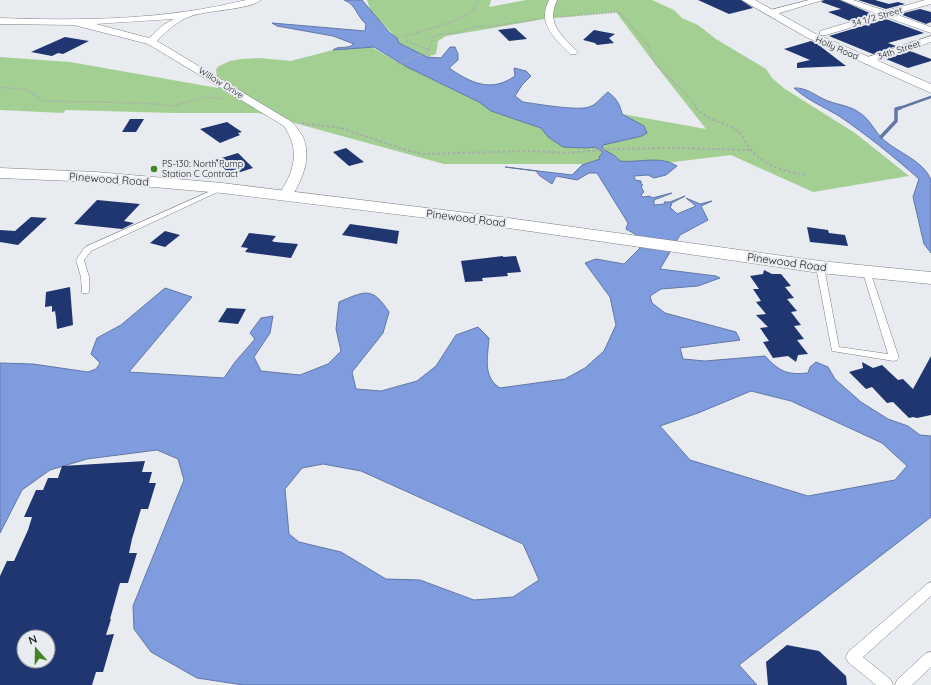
<svg xmlns="http://www.w3.org/2000/svg" width="931" height="685" font-family="Quicksand,sans-serif">
<style>
.green{fill:#a4cf92}
.water{fill:#7e9cde;stroke:#6277a6;fill-rule:evenodd}
.lines{fill:none;stroke-linecap:round;stroke-linejoin:round}
.stream-far1{stroke:#6277a6;stroke-width:2.5}
.stream{stroke:#6277a6;stroke-width:3.5}
.building{fill:#203670;fill-rule:evenodd}
.service-casing{stroke:#7d7f84;stroke-width:1}
.minor-casing{stroke:#7d7f84;stroke-width:1}
.tertiary-casing{stroke:#7d7f84;stroke-width:1}
.path-far1{stroke:#a7aaae;stroke-width:1.5;stroke-dasharray:1.5 1.5;stroke-linecap:butt}
.path{stroke:#a7aaae;stroke-width:2;stroke-dasharray:2.5 2.5;stroke-linecap:butt}
.service{fill:#fff;fill-rule:evenodd}
.minor{fill:#fff;fill-rule:evenodd}
.tertiary{fill:#fff;fill-rule:evenodd}
.poi-dot{fill:#468423;stroke:#e8ebf0;stroke-width:1.5}
.labels{text-anchor:middle;stroke-width:4;stroke-linejoin:round;paint-order:stroke}
.far-street-label{font-size:9px;fill:#212224;stroke:#e8ebf0}
.far-poi-label{font-size:9px;fill:#212224;stroke:#e8ebf0;text-anchor:start}
.street-label{font-size:11px;fill:#212224;stroke:#e8ebf0}
</style>
<rect width="100%" height="100%" fill="#e8ebf0"/>
<polygon class="green" points="367,0 491,0 489,7 526,0 652,0 674,10 682,18 698,25 716,39 766,69 772,78 785,89 855,133 909,176 813,192 731,155 657,164 444,164 258,113 174,113 66,110 63,113 0,110 0,57 70,62 218,88 216,69 219,66 230,61 242,59 260,58 291,61 333,50 371,47 407,67 479,102 491,111 541,128 548,137 563,147 586,148 642,136 629,117 622,114 706,129 658,68 616,12 544,19 446,36 438,41 436,54 427,57 399,43 397,38 371,12"/>
<g class="water">
<path d="M344,0H362L389,32L397,38L399,43L427,57L441,58L450,47H455L458,54V60L449,68C471,83 491,93 515,76L514,68L526,71L531,76L522,85L515,96L523,102C538,104 576,111 589,107C598,104 601,97 608,92C616,98 620,104 622,114L644,126L647,133L642,136L603,145L602,147C607,153 615,154 620,161C642,163 659,155 677,166L666,175L654,178L648,175L634,176L635,180L641,181V184L643,185L641,187L644,192L641,195L643,197L650,196L652,198L672,193L654,200V205L665,204L664,202H670L685,196L670,204L672,205L670,207L677,214L696,206L686,198L700,204L712,201L701,206L708,220L680,235L660,269L716,276L720,278L698,286L661,289L650,296L652,303L665,313L736,332L740,340L680,348L683,359L705,361L765,356C780,372 787,375 808,373L810,367L816,362L828,367L835,379L861,402L888,419L908,426L920,435L931,436V517L739,665L757,685H243L197,678L151,652L134,629L133,606L184,480L178,459L157,450L87,459L50,470L22,490L0,533V363L33,364L88,372L96,369L100,363L91,354L97,338L121,325L165,288L192,297L129,372L224,378L235,362L255,339L250,333L261,318L273,316L270,333L254,357L261,371L300,375L328,364L341,351L336,329L339,302C365,291 372,286 389,312L383,333L352,372L356,389L381,391L417,381L436,366L456,335L478,327L489,338C488,356 482,377 500,388L565,379L585,368L604,351L616,325L610,297L585,263L596,259L624,264L640,248L635,234L626,229L628,223L597,173H589L577,180L556,176L552,184L540,176L536,171L505,167L572,175L582,165L600,159L599,157L603,152L595,147L586,148L563,147L548,137L541,128L491,111L479,102L407,67L374,47L333,50C339,45 347,50 354,44L333,36L277,26L272,23L365,31L366,24C357,17 356,4 344,0ZM751,391L791,401L882,443L907,466L895,480L808,496L690,460L660,426L698,413ZM323,464L361,471L523,544L539,580L513,597L474,600L420,580L386,579L341,552L299,542L289,534L285,489L302,468Z"/>
<path d="M794,88C807,87 817,97 828,101C839,105 851,106 860,113C869,119 873,128 880,136C894,152 923,159 931,180V253L924,244L913,197L919,179C893,156 867,135 839,116C824,107 807,100 794,88Z"/>
</g>
<g class="lines">
<polyline class="stream-far1" points="897,109 931,97"/>
<polyline class="stream" points="881,137 896,121 896,109 900,108"/>
</g>
<g class="building">
<polygon points="698,0 741,0 753,8 729,14"/>
<polygon points="824,0 840,0 872,14 850,21 828,12 841,9 821,2"/>
<polygon points="858,0 875,0 889,4 898,2 905,4 886,9"/>
<polygon points="920,9 931,12 931,22 926,24 900,14"/>
<polygon points="886,19 924,33 888,43 896,46 873,54 829,36"/>
<polygon points="515,28 527,39 509,41 498,30"/>
<polygon points="594,30 615,34 609,38 614,43 597,45 595,43 583,40"/>
<polygon points="65,37 89,41 63,54 58,53 52,56 31,52"/>
<polygon points="811,41 816,43 846,66 797,68 797,63 810,60 784,49"/>
<polygon points="910,51 931,59 931,61 908,68 886,59"/>
<polygon points="130,119 144,119 136,132 122,132"/>
<polygon points="227,122 242,132 238,133 240,135 220,143 200,129"/>
<polygon points="346,148 364,162 349,166 333,152"/>
<polygon points="238,153 253,168 231,175 215,160"/>
<polygon points="97,200 140,204 124,221 134,223 122,229 74,224"/>
<polygon points="31,217 47,218 18,245 0,242 0,230 15,231"/>
<polygon points="350,224 399,231 397,244 342,235"/>
<polygon points="807,227 828,230 829,233 845,235 848,246 810,242"/>
<polygon points="165,231 180,235 165,247 150,243"/>
<polygon points="249,233 276,236 272,241 275,242 298,244 291,258 245,252 248,248 241,247"/>
<polygon points="503,256 503,257 516,256 521,272 507,273 508,276 482,278 483,281 465,282 461,261"/>
<polygon points="764,270 772,274 781,274 791,286 785,287 794,298 787,299 797,311 791,312 801,325 794,326 804,339 797,340 808,354 798,355 796,362 788,356 773,358 763,342 769,341 760,328 768,327 756,315 766,314 756,302 761,301 753,289 759,289 750,276 763,274"/>
<polygon points="70,287 73,325 57,329 56,318 55,311 52,312 52,306 45,307 46,292"/>
<polygon points="227,308 246,309 238,324 218,322"/>
<polygon points="931,356 931,415 917,418 913,417 909,418 893,402 887,403 872,387 866,389 849,372 863,368 862,362 873,368 882,365 898,380 903,379 913,389"/>
<path d="M145,461L142,472H152L149,483H156L148,509H141L132,539L129,553H137L128,583H120L110,619H111L106,635L114,634L103,672H96L92,685H0V576L7,561H14L28,530L32,517H24L36,490H43L48,478H58L62,466ZM24,637H48V661H24Z"/>
<polygon points="787,645 819,651 846,676 847,685 768,685 766,662"/>
</g>
<g class="lines">
<defs>
<g id="service">
<polygon points="222,186 224,187 224,189 91,251 84,260 89,277 89,291 88,293 82,293 81,277 76,260 85,247"/>
<polygon points="817,265 823,265 824,267 839,347 888,354 863,273 867,271 870,271 899,358 897,360 894,361 832,351 816,267"/>
<polygon points="931,582 931,596 863,657 891,680 893,685 876,685 848,662 846,657 848,652 927,584"/>
<polygon points="931,652 931,667 912,685 895,685 897,680 926,653"/>
</g>
<g id="minor">
<path d="M246,0H261C250,10 204,10 189,17C177,21 166,32 157,41L292,122C296,127 300,131 303,137C312,158 302,181 290,199H280L278,196C294,172 301,151 284,126L148,44L74,25L0,24V18C83,21 165,20 246,0ZM174,19L163,25L149,38L96,24Z"/>
<path d="M549,0H557C546,23 561,35 576,50L578,52L576,54H570C554,38 537,23 549,0Z"/>
<polygon points="809,0 823,0 770,16 766,13 767,11"/>
<polygon points="841,0 853,0 886,11 925,0 931,0 931,4 895,14 931,27 931,33 886,17 826,35 820,35 820,31 877,14"/>
<polygon points="931,36 931,42 870,63 866,64 861,61 862,59"/>
</g>
<g id="tertiary">
<polygon points="742,0 755,0 814,33 931,84 931,93 806,37"/>
<polygon points="0,168 96,172 222,183 501,217 820,261 931,272 931,284 820,273 501,227 222,193 96,182 0,178"/>
</g>
</defs>
<use href="#service" class="service-casing"/>
<use href="#minor" class="minor-casing"/>
<use href="#tertiary" class="tertiary-casing"/>
<g class="path-far1">
<polyline points="560,17 619,12 648,45 655,63 695,104 696,109"/>
<polyline points="429,50 433,37 436,35 460,32 472,27 495,26 539,19"/>
<path d="M398,64L426,53L429,50L407,41L405,36C419,32 466,20 474,9C476,6 477,3 478,0"/>
<polyline points="0,87 27,90 43,101 145,103 173,106 206,97 223,99"/>
</g>
<g class="path">
<path d="M696,108C707,121 722,121 736,130C743,134 745,143 750,149C765,166 787,173 808,175"/>
<polyline points="302,123 341,128 406,150 424,154 530,151 566,153 614,149 673,148 751,150"/>
</g>
<use href="#service" class="service"/>
<use href="#minor" class="minor"/>
<use href="#tertiary" class="tertiary"/>
</g>
<circle class="poi-dot" cx="154" cy="169" r="4"/>
<g class="labels">
<g class="far-street-label">
<text transform="translate(877 17) rotate(-16)" y="3">34 1/2 Street</text>
<text transform="translate(837 48) rotate(24)" y="3">Holly Road</text>
<text transform="translate(899 50) rotate(-18)" y="3">34th Street</text>
<text transform="translate(221 83) rotate(32)" y="3">Willow Drive</text>
</g>
<g class="far-poi-label">
<text x="162" y="167">PS-130: North Pump<tspan x="162" dy="10">Station C Contract</tspan></text>
</g>
<g class="street-label">
<text transform="translate(109 179) rotate(4)" y="4">Pinewood Road</text>
<text transform="translate(466 218) rotate(7)" y="4">Pinewood Road</text>
<text transform="translate(787 262) rotate(8)" y="4">Pinewood Road</text>
</g>
</g>
<g transform="translate(36 649) rotate(340)"><circle r="19" fill="#e8ebf0" stroke="#989b9e"/>
<path d="M0-3L7 15L0 10L-7 15Z" fill="#468423"/>
<text y="-6" font-size="11" font-weight="bold" text-anchor="middle" fill="#212224">N</text>
</g>
</svg>
